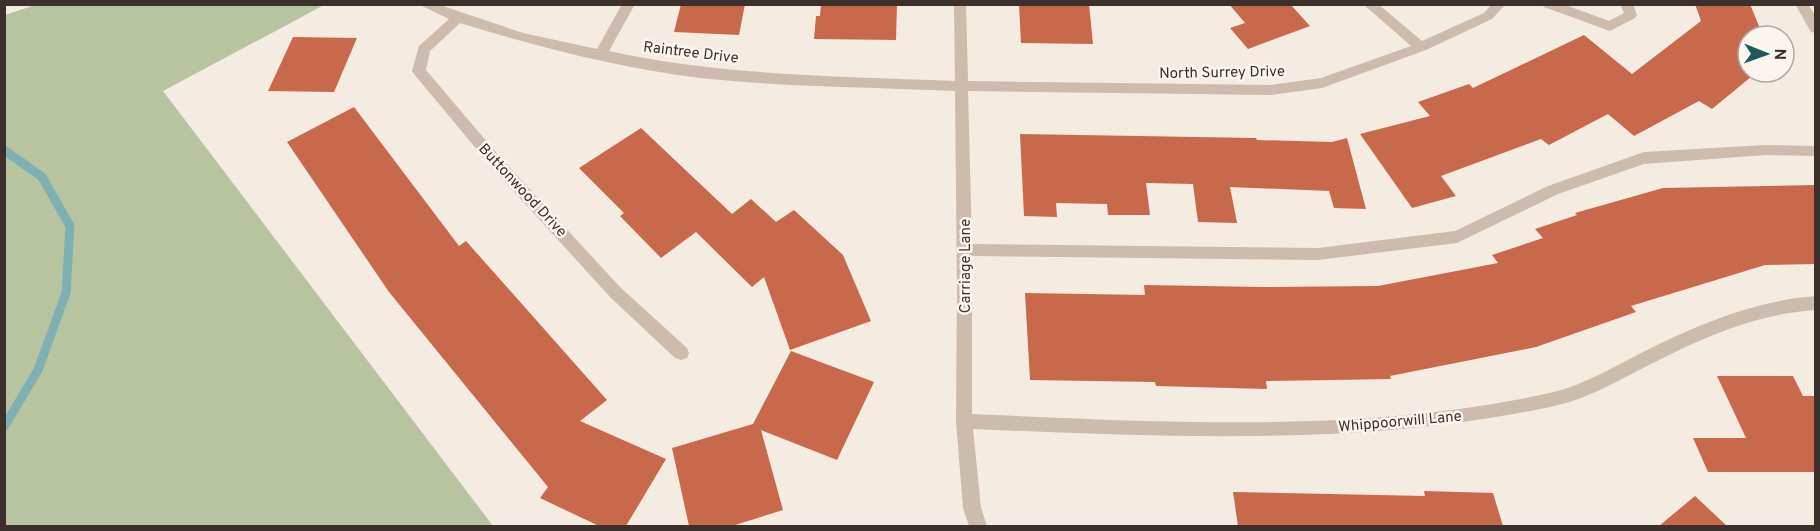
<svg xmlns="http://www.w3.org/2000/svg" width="1820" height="531" font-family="Overpass,sans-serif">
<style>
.green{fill:#b8c4a0}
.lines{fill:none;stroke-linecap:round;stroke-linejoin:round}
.stream{stroke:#7fb0b2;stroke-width:9}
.building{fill:#c8694b}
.minor{fill:#cdbbac;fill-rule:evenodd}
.labels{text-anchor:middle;stroke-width:5;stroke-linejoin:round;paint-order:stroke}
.street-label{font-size:15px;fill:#3b302b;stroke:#fbf5ee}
</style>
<rect width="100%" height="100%" fill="#f4ebe1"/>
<polygon class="green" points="38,4 324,5 163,91 493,526 5,526 5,15"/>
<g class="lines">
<polyline class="stream" points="4,150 42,177 70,226 66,293 38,370 4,427"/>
</g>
<g class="building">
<polygon points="681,4 745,4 739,35 674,32"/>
<polygon points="821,4 897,4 896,40 814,39 816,16 820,16"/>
<polygon points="1019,4 1089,4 1093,44 1021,43"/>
<polygon points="1229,4 1290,4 1310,26 1248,49 1230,28 1245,23"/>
<polygon points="1695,4 1750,4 1763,36 1748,36 1748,72 1757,72 1712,109 1699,101 1634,136 1608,114 1549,145 1541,139 1441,176 1456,196 1412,208 1360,134 1430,116 1418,102 1469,84 1473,88 1584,35 1632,74 1701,21"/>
<polygon points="293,37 357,38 334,92 268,91"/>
<polygon points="354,107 459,246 466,241 607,400 580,421 666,459 626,526 599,526 540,498 548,487 389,292 287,142"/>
<polygon points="641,128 732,214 751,199 776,222 794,210 843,255 871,321 790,350 764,277 752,287 696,232 661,258 620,216 624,213 579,168"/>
<polygon points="1020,134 1256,138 1257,140 1332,142 1347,138 1366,209 1334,208 1329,191 1230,187 1237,223 1198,222 1193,184 1146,183 1150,215 1108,215 1107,204 1056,203 1057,217 1024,216"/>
<polygon points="1815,185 1815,264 1765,265 1631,306 1636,312 1536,347 1390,376 1391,379 1266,381 1267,389 1156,386 1155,382 1030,380 1025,293 1145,295 1144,285 1262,287 1378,286 1498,263 1492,255 1543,238 1535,229 1577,215 1575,213 1663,188"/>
<polygon points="791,351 874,382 837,460 761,430 783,510 732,526 689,526 672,448 753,424"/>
<polygon points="1717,376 1793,376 1803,396 1815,396 1815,472 1708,472 1693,438 1746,438"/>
<polygon points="1424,491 1493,493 1503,526 1238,526 1233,492 1425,496"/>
<polygon points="1695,496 1727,526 1659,526"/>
</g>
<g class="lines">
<g class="minor">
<path d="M418,4H437L523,33L597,49L622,4H635L609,51C723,76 839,76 955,81L954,4H966L968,81L1271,85L1321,78L1411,46L1363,4H1378L1422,41L1484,13L1492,4H1506L1492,19L1426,50L1322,88L1271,95L968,91L972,244L1318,248L1455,231L1548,186L1644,152L1765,145L1816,146V156L1765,155L1644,164L1558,194L1457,243L1318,260L972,256V414C1163,422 1366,435 1554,392C1585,384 1612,368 1641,353C1696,325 1753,301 1816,296V310C1755,314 1703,337 1649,365C1617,381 1586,400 1550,407C1360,447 1165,437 973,429L981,508L987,526H969L963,508L956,421L957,293L955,91C870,87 784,87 700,78C619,68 538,47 460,23L430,51L426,70L499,156L620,287L687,348L689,353L687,358L681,360L675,358L610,297L489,164L414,74L412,71L419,46L449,19Z"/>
<polygon points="1542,4 1563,4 1609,21 1624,13 1620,4 1633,4 1637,15 1635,18 1610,31 1544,7"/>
<polygon points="1795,4 1808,4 1816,17 1816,33 1811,32"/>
</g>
</g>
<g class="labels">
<g class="street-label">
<text transform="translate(691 52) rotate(7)" y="5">Raintree Drive</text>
<text transform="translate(1222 72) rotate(-1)" y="5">North Surrey Drive</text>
<text transform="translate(523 190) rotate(47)" y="5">Buttonwood Drive</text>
<text transform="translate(965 266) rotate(-90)" y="5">Carriage Lane</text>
<text transform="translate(1400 421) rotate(-5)" y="5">Whippoorwill Lane</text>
</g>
</g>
<rect width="1820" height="531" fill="none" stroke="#3b302b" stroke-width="12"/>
<g transform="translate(1766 54) rotate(91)"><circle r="28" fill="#fbf5ee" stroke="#aea6a0" stroke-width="1.5"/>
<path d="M0-4.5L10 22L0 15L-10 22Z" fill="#1f5a5e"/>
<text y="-9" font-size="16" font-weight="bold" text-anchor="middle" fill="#3b302b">N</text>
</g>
</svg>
